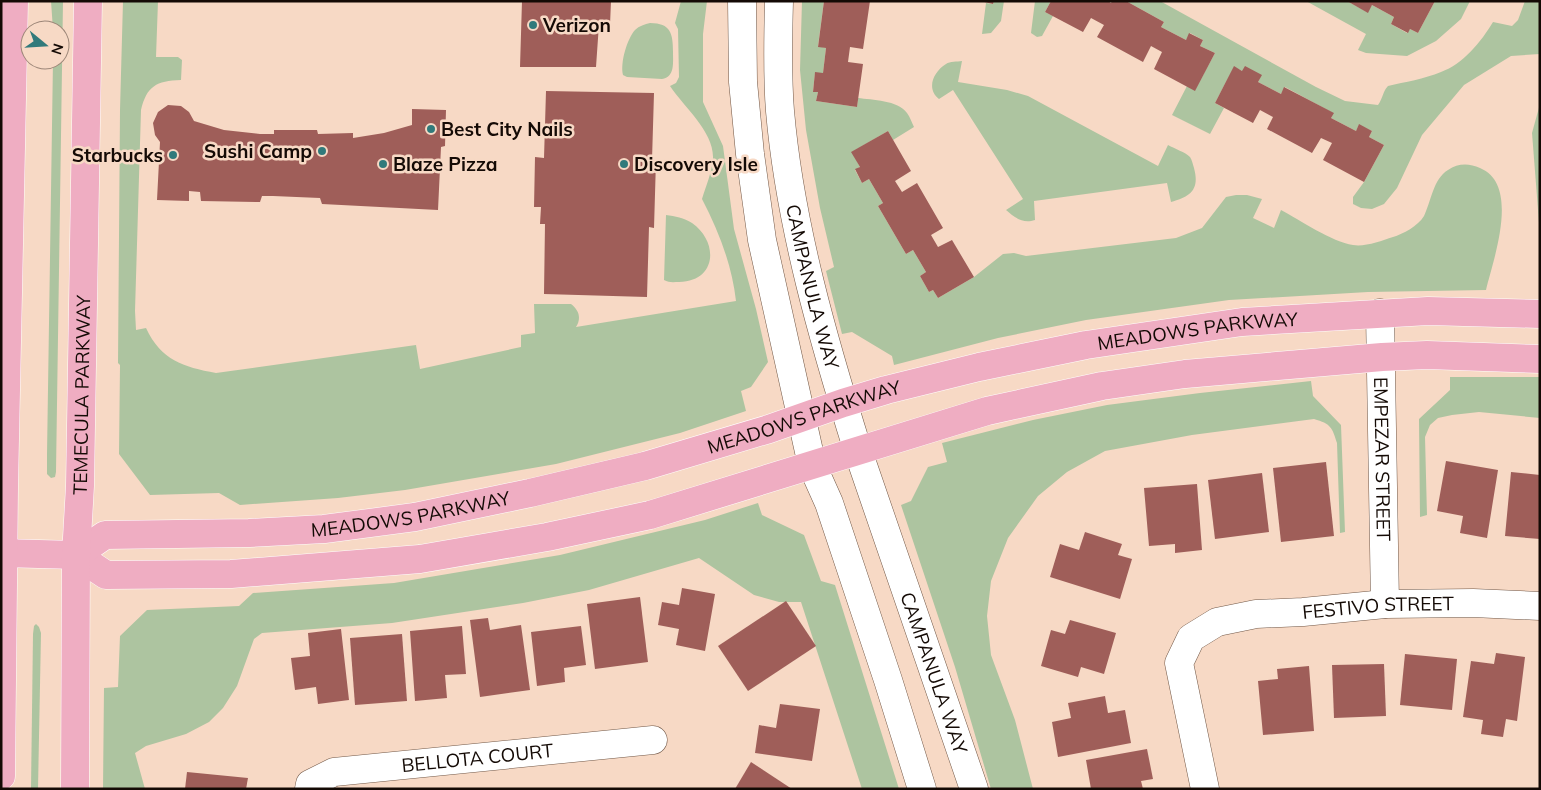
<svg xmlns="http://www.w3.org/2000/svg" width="1541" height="790" font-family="Mulish,sans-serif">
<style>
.green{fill:#adc4a0}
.building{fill:#9f5e59}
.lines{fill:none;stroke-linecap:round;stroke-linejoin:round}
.minor-casing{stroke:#725847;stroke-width:29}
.major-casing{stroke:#fff;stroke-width:29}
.minor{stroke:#fff;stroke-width:28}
.major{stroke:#efadc2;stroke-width:28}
.poi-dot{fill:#317a7b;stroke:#f7d9c5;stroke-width:2}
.labels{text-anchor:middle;stroke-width:5;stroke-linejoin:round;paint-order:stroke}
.poi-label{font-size:19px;font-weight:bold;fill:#140a05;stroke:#f7d9c5;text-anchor:start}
.street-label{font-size:19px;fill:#140a05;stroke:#f7d9c5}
</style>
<rect width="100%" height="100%" fill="#f7d9c5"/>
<g class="green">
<polygon points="51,1 63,1 56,472 55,477 51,478 47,474 47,455 53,60 60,60 60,30 53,30"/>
<path d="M123,1H158L156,57H178L182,60L181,80C156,81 147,86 141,110L135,311L136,330L146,328C161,360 183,367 216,373L416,345L420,369L521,347V335L535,333L534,304H571C580,311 581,319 576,327L736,301C732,265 719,232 702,199C706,186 712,172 713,158C714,132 684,107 670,86L676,83L679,77L678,29L675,23L681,1H707L703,34V102L723,146L734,229L756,309L768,362L751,387L741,391L746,411L680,433L556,464L405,490L338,498L240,505L219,493L150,495L119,454L120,365L118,363L120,110Z"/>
<path d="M802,1H824L818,46L826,48L823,73H815L813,91L818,92L816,101L857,107L858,98C872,100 898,100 907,113C910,117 912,123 914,127L893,140L888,131L852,152L860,167L855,170L862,183L869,179L883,203L878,206L906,254L913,250L926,272L920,276L929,292L933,290L938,298L974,277L1003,254L1014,253L1026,256L1176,238L1202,228L1226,197L1236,195H1247L1262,199L1253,218L1274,228L1281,210C1300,220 1332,242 1353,245C1365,247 1381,241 1393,237C1403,234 1418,226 1424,216C1431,202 1433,179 1448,170C1458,163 1469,163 1480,168C1521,185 1493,260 1486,290L1368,292L1229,300L1086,320L998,338L894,365L892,356L852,332L842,334L826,271L834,267L820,208L806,130L800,70Z"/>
<polygon points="994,1 1004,1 1001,21 991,33 982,34 986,3 993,4"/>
<polygon points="1035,1 1051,1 1045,12 1053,16 1042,36 1037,37 1031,33"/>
<path d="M1126,1H1160L1316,87L1345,101L1378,105C1383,98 1383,91 1388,86C1405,82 1424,79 1441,72C1463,64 1481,42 1493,22L1512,26L1518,20L1525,1H1540V54L1511,56L1464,85L1422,135L1397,188L1384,204L1372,209L1361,208L1353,204V197L1364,182L1384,145L1369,137L1372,131L1359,125L1356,131L1331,118L1333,113L1285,87L1281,94L1258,82L1261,75L1242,71L1234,67L1215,103L1224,108L1210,134L1172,115L1187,86L1195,90L1215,53L1200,46L1203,40L1190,33L1186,40L1161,27L1164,22Z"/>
<polygon points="1306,1 1347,1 1367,12 1372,5 1394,17 1391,24 1407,33 1410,29 1418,33 1435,1 1470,1 1461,19 1436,41 1407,56 1366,53 1358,50 1366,34"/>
<path d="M650,23C671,23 673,34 673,52C673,63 675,77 662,79L627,77L623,75C620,63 627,39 635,30C639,26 645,24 650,23Z"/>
<path d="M962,61L958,82L1007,90L1028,96L1158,166L1168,145C1175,149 1185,152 1190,157C1192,160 1193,165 1194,168C1200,190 1190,197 1171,202L1167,183L1034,201L1035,220C1023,224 1015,218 1006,210L1023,199L953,90L939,99C926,89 933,72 946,64C950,61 957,62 962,61Z"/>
<polygon points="1540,104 1540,235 1532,133"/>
<path d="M666,215C675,216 684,218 692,223C719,242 717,281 679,282C674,282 669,283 664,280Z"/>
<polygon points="1450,377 1540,377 1540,418 1479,412 1452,415 1438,418 1430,425 1425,437 1427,515 1420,517 1419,419 1450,390"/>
<path d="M1311,381L1313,396L1341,425L1345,532L1340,533L1337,443C1332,427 1331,424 1314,419L1192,435L1105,451L1067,472L1038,496L1008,538L991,581L987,616L991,655L1015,720L1033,789H991L955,667L901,505L911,501L928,467L947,462L942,443L1033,420L1107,405L1200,393Z"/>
<polygon points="758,503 762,515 804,535 821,581 835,585 899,789 862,789 801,602 779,602 754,595 699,558 589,590 523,603 392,623 262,633 254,639 237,686 223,708 209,722 186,734 146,746 135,753 145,789 103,789 104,688 118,687 120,636 147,610 239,606 253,593 394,583 560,555 705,520"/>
<polygon points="36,624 39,627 41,633 38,789 31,789 33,634 34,626"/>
</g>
<g class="building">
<polygon points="522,1 611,1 610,25 599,24 596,67 520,67"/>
<polygon points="824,1 870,1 863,49 850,47 848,62 863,64 857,107 816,101 818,92 813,92 815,72 823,73 826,48 818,47"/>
<polygon points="980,1 994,1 993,4"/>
<polygon points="1051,1 1108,1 1111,3 1112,1 1126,1 1164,22 1161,27 1186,40 1189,33 1203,40 1200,46 1215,53 1195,91 1154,69 1162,52 1151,46 1143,62 1097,37 1104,25 1091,18 1083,32 1045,12"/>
<polygon points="1347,1 1435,1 1418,33 1410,29 1408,33 1391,24 1394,17 1372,5 1368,13"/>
<polygon points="1234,66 1242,71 1245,66 1262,75 1258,82 1281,94 1284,87 1334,113 1331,118 1356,131 1359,124 1372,131 1369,137 1384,145 1364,182 1323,160 1332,143 1321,138 1312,153 1267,129 1273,117 1260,110 1253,123 1215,103"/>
<polygon points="546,91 654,93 652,160 656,160 654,228 649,227 647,297 544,294 545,224 540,224 541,207 534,207 535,157 544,158"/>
<polygon points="168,105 181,106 189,112 194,121 224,130 260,134 274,134 274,130 317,130 318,134 353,133 353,138 384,133 412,125 412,109 446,110 445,146 441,147 438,210 322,204 320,198 273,196 262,196 260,202 201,201 200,192 189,191 189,201 157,200 160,142 155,135 153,123 158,112"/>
<polygon points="888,131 911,171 895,181 902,192 917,183 943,228 931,235 938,247 952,240 974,277 938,298 933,290 929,292 920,276 926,272 913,250 906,254 878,206 883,203 869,179 862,183 855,169 860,167 851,152"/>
<polygon points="1446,461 1498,470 1487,538 1460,533 1463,516 1437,511"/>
<polygon points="1326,462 1334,536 1281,542 1273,468"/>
<polygon points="1511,472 1540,475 1540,539 1505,536"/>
<polygon points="1262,473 1269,532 1215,539 1208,480"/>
<polygon points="1197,484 1202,550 1175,553 1175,544 1149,546 1144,488"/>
<polygon points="1085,532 1122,544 1118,555 1132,559 1120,599 1050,577 1060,544 1079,550"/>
<polygon points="682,588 715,594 705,651 676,645 679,629 658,625 662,602 679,605"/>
<polygon points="640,597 648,662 595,669 587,604"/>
<polygon points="786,601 816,646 748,691 718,646"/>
<polygon points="488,618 490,630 521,625 530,690 480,697 470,620"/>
<polygon points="1070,620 1116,633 1104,674 1081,667 1078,677 1041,666 1051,630 1065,634"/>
<polygon points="462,626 466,674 445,675 447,698 415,701 410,631"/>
<polygon points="581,626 586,665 564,668 565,682 537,686 531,632"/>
<polygon points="341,629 349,700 318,704 316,687 295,690 291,658 310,656 308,633"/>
<polygon points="402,634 407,701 355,705 350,638"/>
<polygon points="1496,653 1525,657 1517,721 1506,719 1503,737 1481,734 1483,720 1463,717 1471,661 1494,664"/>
<polygon points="1405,654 1457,659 1452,710 1400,705"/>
<polygon points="1384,664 1386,716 1334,718 1332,665"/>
<polygon points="1309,666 1314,731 1263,735 1258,681 1278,679 1277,669"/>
<polygon points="1105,696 1108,713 1125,710 1131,743 1058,757 1052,722 1071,718 1068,703"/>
<polygon points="780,704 820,709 812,761 755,753 759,725 776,728"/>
<polygon points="1147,749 1153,779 1141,781 1143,789 1091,789 1086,760"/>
<polygon points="751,762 792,789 735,789"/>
<polygon points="187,772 248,778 246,789 185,789"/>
</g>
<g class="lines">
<defs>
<g id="minor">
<polyline points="742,1 743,82 750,154 762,240 812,465 829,503 888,680 922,789"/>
<path id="s1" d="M779,1C778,38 777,75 780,111C790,226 824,342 858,451L974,789"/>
<path id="s2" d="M1380,313L1385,604"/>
<path id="s3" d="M309,789L310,784L334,772L653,740"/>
<path id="s4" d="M1205,789L1179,663L1191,638L1217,622L1256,614L1303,612L1385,604L1473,603L1540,606"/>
</g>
<g id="major">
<polyline points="1,553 76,555 106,575 231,574 420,559 547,537 650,515 987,411 1102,386 1185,374 1382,357 1427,355 1540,359"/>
<path id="s5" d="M76,555L105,535L249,533L324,529L415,517L530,493L645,466L769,429L843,403L886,390L979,367L1086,345L1242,322L1428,311L1540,314"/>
<polyline points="1,776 4,487 14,1"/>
<path id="s6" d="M75,789L76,555L80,486L88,1"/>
</g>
</defs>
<use href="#minor" class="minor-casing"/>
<use href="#major" class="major-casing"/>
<use href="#minor" class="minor"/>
<use href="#major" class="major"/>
</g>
<g class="poi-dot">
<circle cx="533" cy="25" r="5"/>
<circle cx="431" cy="129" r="5"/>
<circle cx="322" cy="151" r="5"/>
<circle cx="173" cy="155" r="5"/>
<circle cx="383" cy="164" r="5"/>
<circle cx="624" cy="164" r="5"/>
</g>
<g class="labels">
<g class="poi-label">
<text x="543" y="32">Verizon</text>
<text x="441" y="136">Best City Nails</text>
<text x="312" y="158" text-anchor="end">Sushi Camp</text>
<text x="163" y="162" text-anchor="end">Starbucks</text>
<text x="393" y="171">Blaze Pizza</text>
<text x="634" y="171">Discovery Isle</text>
</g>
<g class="street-label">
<text dy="7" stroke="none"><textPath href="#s1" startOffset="289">CAMPANULA WAY</textPath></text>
<text dy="7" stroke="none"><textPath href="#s5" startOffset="1152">MEADOWS PARKWAY</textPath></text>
<text dy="7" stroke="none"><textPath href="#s6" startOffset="394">TEMECULA PARKWAY</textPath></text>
<text dy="7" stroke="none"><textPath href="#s5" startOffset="748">MEADOWS PARKWAY</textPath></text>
<text dy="7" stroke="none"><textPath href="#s2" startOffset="146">EMPEZAR STREET</textPath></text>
<text dy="7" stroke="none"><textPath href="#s5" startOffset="342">MEADOWS PARKWAY</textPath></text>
<text dy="7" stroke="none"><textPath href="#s4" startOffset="349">FESTIVO STREET</textPath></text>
<text dy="7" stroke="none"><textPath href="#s1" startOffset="694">CAMPANULA WAY</textPath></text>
<text dy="7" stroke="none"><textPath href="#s3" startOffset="176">BELLOTA COURT</textPath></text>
</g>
</g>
<rect width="1541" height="790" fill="none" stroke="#140a05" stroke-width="5"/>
<g transform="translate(45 45) rotate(108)"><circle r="24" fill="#f7d9c5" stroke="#9c8678"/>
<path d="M0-4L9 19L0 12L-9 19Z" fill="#317a7b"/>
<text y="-8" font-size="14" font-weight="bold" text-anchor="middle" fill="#140a05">N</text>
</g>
</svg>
